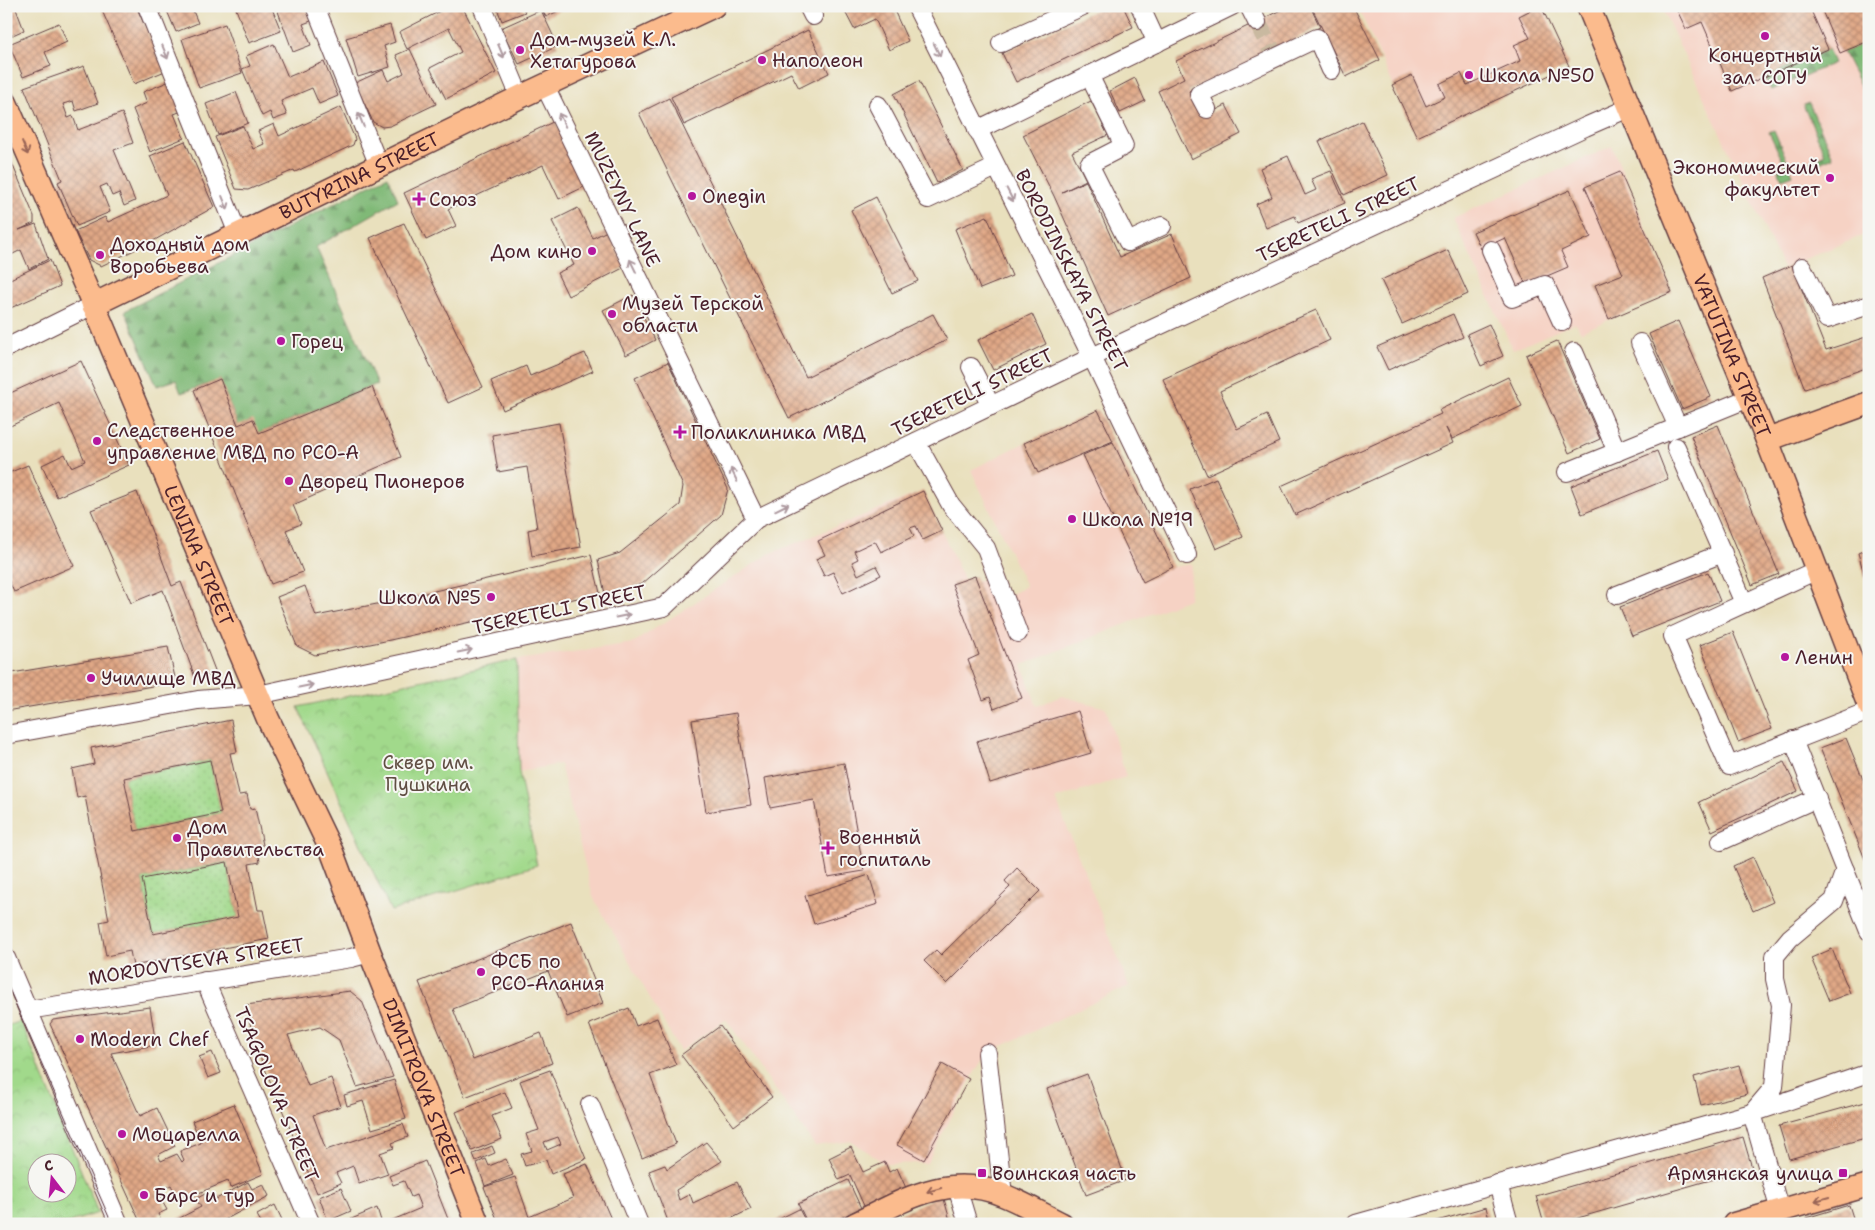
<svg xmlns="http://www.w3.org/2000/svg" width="1875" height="1230" font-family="'Shantell Sans',sans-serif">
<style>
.built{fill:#f6d2c4}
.grass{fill:url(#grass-dots);stroke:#767c5b}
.forest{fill:url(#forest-firs);stroke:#656c51}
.park{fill:url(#park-crowns);stroke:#767c5b;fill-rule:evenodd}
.building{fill:url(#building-cross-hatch);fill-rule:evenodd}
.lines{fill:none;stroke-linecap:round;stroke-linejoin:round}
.minor-tunnel{stroke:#c9b9a0;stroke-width:18;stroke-dasharray:18 9;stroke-linecap:butt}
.minor-casing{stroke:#623c41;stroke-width:20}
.major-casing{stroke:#623c41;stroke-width:25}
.minor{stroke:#fff;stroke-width:18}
.major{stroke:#fbbb8d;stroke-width:22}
.tram{stroke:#4a1f2b;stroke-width:1}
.oneway{stroke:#ae9aa0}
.oneway2{stroke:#9a6557}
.poi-dot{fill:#b5179e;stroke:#f6f6f2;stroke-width:2}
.labels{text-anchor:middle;stroke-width:4;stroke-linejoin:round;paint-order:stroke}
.poi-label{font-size:19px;fill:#4a1f2b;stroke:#f6f6f2;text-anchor:start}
.street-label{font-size:19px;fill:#4a1f2b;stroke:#f6f6f2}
.park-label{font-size:19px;fill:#604e43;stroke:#f6f6f2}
</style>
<defs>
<pattern id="grass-dots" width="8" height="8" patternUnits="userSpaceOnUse" patternTransform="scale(1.25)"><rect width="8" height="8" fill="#a1d98b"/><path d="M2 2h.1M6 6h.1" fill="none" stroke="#8cba78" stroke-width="1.8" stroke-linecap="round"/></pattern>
<pattern id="forest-firs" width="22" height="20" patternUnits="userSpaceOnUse" patternTransform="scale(1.25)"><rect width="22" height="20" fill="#80b977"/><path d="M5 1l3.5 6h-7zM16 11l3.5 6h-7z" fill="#6b9662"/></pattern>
<pattern id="park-crowns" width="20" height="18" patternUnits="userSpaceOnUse" patternTransform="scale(1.25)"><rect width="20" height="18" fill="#a1d98b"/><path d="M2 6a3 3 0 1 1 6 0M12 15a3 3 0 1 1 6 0" fill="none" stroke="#8cba78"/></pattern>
<pattern id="building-cross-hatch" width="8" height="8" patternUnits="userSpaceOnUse" patternTransform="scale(1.25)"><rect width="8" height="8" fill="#e0a886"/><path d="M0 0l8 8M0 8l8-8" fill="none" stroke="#b8886e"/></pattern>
</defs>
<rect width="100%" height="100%" fill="#f6f6f2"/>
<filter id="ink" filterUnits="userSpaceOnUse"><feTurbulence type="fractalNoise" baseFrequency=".02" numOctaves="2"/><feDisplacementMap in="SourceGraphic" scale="10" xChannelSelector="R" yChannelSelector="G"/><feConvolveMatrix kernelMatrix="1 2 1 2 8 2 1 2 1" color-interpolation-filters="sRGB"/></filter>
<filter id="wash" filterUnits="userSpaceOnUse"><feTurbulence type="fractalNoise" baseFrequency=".0096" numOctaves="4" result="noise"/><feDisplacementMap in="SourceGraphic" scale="20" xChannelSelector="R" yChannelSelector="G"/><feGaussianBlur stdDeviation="1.12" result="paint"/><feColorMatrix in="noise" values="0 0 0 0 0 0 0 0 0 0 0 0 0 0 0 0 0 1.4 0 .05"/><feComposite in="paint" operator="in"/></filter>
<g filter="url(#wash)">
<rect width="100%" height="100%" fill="#e9e0bd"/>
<g class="built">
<polygon points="1357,6 1543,6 1569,66 1417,137"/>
<polygon points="1661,6 1869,6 1869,233 1783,268"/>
<polygon points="1612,146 1672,292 1581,332 1575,323 1513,350 1453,218"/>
<polygon points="1113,442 1173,567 1192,564 1189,599 1022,665 1037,706 1062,696 1106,708 1126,777 1056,799 1129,986 987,1053 975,1072 927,1163 885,1164 852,1141 815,1146 726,1019 680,1051 593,897 560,764 519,772 517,660 633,643 769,554 923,491 967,586 989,576 998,601 1026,586 971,470 1024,443 1038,473"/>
</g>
<g class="grass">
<polygon points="210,760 221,813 135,831 124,778"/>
<polygon points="227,862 238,917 153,934 142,879"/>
</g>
<g class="forest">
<polygon points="1869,41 1869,102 1843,52"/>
<polygon points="1828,49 1834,63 1771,90 1765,77"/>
<polygon points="1809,103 1833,157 1806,169 1804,164 1825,154 1803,105"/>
<polygon points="1774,130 1793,175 1782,179 1778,169 1785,166 1769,132"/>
<polygon points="388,176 398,200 316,247 377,384 259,433 238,425 220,380 181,393 176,380 157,386 125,311"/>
</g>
<g class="park">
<polygon points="517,660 519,772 537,865 391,911 298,707"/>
<path d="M21,1021L98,1213L64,1224H6V1026ZM38,1162H68V1192H38Z"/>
</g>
<g id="blocks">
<g class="building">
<polygon points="6,6 20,6 16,9 24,30 6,38"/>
<polygon points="100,6 136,6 165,71 134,84"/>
<polygon points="165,6 204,6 193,11 198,23 176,32"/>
<polygon points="243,6 255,6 256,8 271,6 281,31 249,43 236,9"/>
<polygon points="276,6 306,6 311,21 303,24 311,45 293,52"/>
<polygon points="450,6 462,6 496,73 446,99 430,68 461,52 449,28 407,49 399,32"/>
<polygon points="496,6 522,6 525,12 502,21"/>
<polygon points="540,6 563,6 564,8 546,17"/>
<polygon points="842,6 892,6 908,41 889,50 875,19 854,29"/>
<polygon points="1104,6 1123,6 1133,27 1016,82 1002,53"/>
<polygon points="1289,6 1310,6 1320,27 1189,91 1202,117 1226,105 1241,134 1191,159 1158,91 1184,78 1176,61"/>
<polygon points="1311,6 1353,6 1380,60 1346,77"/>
<polygon points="1539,6 1541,6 1569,66 1417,137 1392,85 1412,75 1426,106 1445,97 1439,84 1461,73 1467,85 1520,61 1514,45 1530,38 1519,16"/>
<polygon points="1675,6 1809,6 1828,49 1732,91 1702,22 1686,29"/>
<polygon points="1820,6 1869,6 1869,41 1840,53"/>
<polygon points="541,10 558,46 519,64 501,28"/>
<polygon points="59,23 67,42 45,52 51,66 23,77 9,44"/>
<polygon points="225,24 242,73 199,88 182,39"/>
<polygon points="390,25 395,42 384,46 390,67 358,77 346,38"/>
<polygon points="808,30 829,73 799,88 791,73 684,125 671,97"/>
<polygon points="274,44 288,77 324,62 338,96 319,104 312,88 281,101 287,115 273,120 270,112 262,116 242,69 250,66 246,56"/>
<polygon points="410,49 436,104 390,126 382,127 373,122 355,83 383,70 388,81 404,73 396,55"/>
<polygon points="84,66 98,103 76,111 73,101 63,104 68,118 73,116 78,130 122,113 133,143 114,150 135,201 124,206 119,193 112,196 107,184 100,187 110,212 77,226 58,182 62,180 24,87"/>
<polygon points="1135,78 1145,101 1120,113 1110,91"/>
<polygon points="170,81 182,111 174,114 184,138 150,152 133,109 147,103 143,92"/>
<polygon points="919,81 963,170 937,183 894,94"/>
<polygon points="236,92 248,123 218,135 206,104"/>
<polygon points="669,98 806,377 933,314 947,340 789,418 639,113"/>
<polygon points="1091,101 1108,135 1072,152 1086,180 1062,192 1086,181 1120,257 1172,234 1191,278 1108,316 1054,196 1023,135"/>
<polygon points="341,107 355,139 353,145 295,172 294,170 248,190 236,189 215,137 243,126 253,149 264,144 258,131 274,124 279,136"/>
<polygon points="555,121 586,186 559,199 543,165 448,209 456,226 426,240 404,193"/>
<polygon points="1362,121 1388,175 1344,195 1319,141"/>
<polygon points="185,141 214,207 153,241 101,266 89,260 75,231 105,217 108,222 167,195 150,156"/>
<polygon points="6,149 34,216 34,223 19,230 36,224 48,259 29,269 21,250 11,255 6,240 6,235 8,234 6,229"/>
<polygon points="1288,156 1305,195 1316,190 1311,179 1331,171 1345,203 1298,223 1295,216 1266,228 1256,204 1272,197 1260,168"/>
<polygon points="1620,172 1672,292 1609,319 1595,285 1623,274 1585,187"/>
<polygon points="1570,190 1591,237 1561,251 1568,267 1526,285 1505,238 1481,249 1473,232"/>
<polygon points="876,197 918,281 892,293 851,210"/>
<polygon points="578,208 593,238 607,231 625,267 568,296 557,273 574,265 552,221"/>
<polygon points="987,216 1012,276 980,289 955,229"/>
<polygon points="404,223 483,387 448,403 370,238"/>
<polygon points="1448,250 1468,294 1402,324 1381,280"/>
<polygon points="50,260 60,286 6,310 6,281"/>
<polygon points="1792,265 1826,350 1869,336 1869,367 1805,389 1762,278"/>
<polygon points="633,295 655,340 626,355 603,310"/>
<polygon points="1316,310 1330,340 1220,391 1237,429 1267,415 1279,442 1207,475 1163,379"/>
<polygon points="1032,314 1046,344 993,370 978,340"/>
<polygon points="1453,314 1463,337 1388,370 1377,347"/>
<polygon points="1678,321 1711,397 1682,409 1649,334"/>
<polygon points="1489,324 1503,356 1481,366 1467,334"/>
<polygon points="1557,341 1600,439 1569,453 1526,355"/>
<polygon points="585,353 593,371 503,410 491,381 526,366 530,376"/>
<polygon points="81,361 129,465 57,497 42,465 65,454 71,467 85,461 59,403 6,428 6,395"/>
<polygon points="668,362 728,489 721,515 642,584 605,594 598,560 620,553 680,505 683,486 635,378"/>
<polygon points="1508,377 1522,406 1452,439 1446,428 1453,443 1295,515 1281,486 1441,414 1439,410"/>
<polygon points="220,379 238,425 253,419 259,433 372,387 401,457 293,505 301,524 286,530 303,572 271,584 194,390"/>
<polygon points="1098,410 1113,441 1038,473 1024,443"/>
<polygon points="559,423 581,547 532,556 528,530 537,528 527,467 498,472 492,435"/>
<polygon points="1718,425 1779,574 1752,585 1691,436"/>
<polygon points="1113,442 1173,567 1143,582 1083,455"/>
<polygon points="1657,451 1668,479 1582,514 1571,486"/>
<polygon points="28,465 74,566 14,592 6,575 6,474"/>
<polygon points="1216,478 1243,537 1216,549 1190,489"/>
<polygon points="923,491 942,531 923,540 916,526 910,528 914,536 881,552 875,541 854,551 858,559 852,562 858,575 876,566 881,575 843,593 833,572 824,576 816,559 825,555 818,541"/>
<polygon points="137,492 172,586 181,582 216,673 196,680 163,590 131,603 91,510"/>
<polygon points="1869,548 1869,580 1866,581 1858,553"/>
<polygon points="591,555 600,593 390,640 315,655 297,646 277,597 305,586 316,616 382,603"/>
<polygon points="1708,572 1720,601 1632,636 1620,607"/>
<polygon points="975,576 1022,698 994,709 990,697 983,700 968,660 979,655 952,584"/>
<polygon points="1733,632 1772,729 1738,742 1700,645"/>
<polygon points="168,647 176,682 6,711 6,674"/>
<polygon points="1078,711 1091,753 990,783 977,741"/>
<polygon points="736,713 751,805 706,812 692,720"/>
<path d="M231,720L237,752L230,753L239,795L247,794L250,809L255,808L263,845L257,846L260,862L249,864L258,910H263L269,939L133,966L130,951L106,956L100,922L109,920L85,796L77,798L72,769L94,764L91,748ZM210,760L221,813L135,831L124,778ZM227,862L238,917L153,934L142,879Z"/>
<polygon points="1846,738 1869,794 1869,869 1820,748"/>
<polygon points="1784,762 1798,791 1712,831 1699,802"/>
<polygon points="844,763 864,871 828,877 814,800 770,808 765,778"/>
<polygon points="1753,857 1773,902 1753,911 1733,866"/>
<polygon points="1017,868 1040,891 947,984 924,961 936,950 941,955 1010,887 1005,881"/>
<polygon points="869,875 878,904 814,924 805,896"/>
<polygon points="571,922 603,1003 567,1017 548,971 453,1009 473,1060 541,1033 552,1063 465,1097 419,982"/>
<polygon points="1832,949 1850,993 1829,1001 1811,958"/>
<polygon points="350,991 362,1001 393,1077 357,1087 339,1040 320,1027 288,1035 308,1086 331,1078 341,1106 313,1115 326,1150 403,1124 408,1137 392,1143 394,1148 380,1153 388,1174 359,1184 353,1166 336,1173 341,1183 317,1193 255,1045 246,1005"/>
<polygon points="150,1007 156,1045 111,1053 140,1116 157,1108 175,1146 158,1155 161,1161 177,1154 182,1162 184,1160 180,1151 201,1143 192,1121 234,1104 263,1174 230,1188 228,1181 179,1201 171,1185 157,1192 167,1210 158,1214 163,1224 141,1224 50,1024 53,1020"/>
<polygon points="629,1008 636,1026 657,1018 676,1065 650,1075 676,1144 642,1158 589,1024"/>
<polygon points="720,1026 772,1097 734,1126 681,1055"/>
<polygon points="212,1052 221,1073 208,1078 199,1057"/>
<polygon points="942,1064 969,1079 924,1160 897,1145"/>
<polygon points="1739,1065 1747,1094 1701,1105 1694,1077"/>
<path d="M550,1070L586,1159L551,1174L546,1160L525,1166L521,1154L532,1151L526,1134L539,1130L520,1081ZM558,1137L561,1144L547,1150L544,1142Z"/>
<polygon points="1087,1074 1126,1180 1086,1195 1047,1089"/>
<polygon points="394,1080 406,1119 372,1129 363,1101 347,1106 344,1095"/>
<polygon points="505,1092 512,1108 492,1116 502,1139 472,1151 456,1112"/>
<polygon points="1869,1101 1869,1137 1789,1159 1779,1126"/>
<polygon points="1743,1137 1752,1168 1557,1224 1544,1224 1536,1196"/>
<polygon points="706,1142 722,1161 676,1190 679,1200 690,1194 693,1203 737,1182 751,1209 720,1224 669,1224 649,1171 665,1165 667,1169"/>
<polygon points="492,1146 495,1153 476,1161 473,1154"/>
<polygon points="851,1147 863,1172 885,1162 889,1172 897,1168 906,1188 865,1208 850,1175 839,1180 829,1158"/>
<polygon points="486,1159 489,1166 506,1159 513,1175 485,1186 477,1163"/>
<polygon points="425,1161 450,1224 383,1224 421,1208 416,1195 411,1197 404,1181 393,1185 389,1176"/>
<polygon points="587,1164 611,1219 598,1224 584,1224 581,1217 564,1224 499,1224 484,1187 515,1177 529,1217 573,1198 563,1174"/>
<polygon points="848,1180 861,1208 828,1224 808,1224 798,1204"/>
<polygon points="248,1182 252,1189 263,1184 269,1196 217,1224 175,1224 174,1221 201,1207 196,1199 205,1194 207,1198 214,1195 216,1199"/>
<polygon points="341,1188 351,1211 328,1221 319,1197"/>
<polygon points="938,1196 944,1199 951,1224 886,1224 884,1221"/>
<polygon points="275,1205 284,1224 262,1224 257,1215"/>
<polygon points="1849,1205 1855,1224 1808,1224 1806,1218"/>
<polygon points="1486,1207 1490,1224 1431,1224 1430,1223"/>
<polygon points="377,1208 382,1224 340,1224"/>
<polygon points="799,1209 807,1224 769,1224"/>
</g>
</g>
</g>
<g filter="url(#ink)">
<use href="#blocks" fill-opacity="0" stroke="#623c41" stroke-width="1"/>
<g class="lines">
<polyline class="minor-tunnel" points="1257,22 1272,51"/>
<defs>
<g id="minor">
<polyline points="147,6 238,234"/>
<polyline points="315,6 379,166"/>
<polyline points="482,6 520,97"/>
<polyline points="808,6 813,16"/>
<polyline points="916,6 1092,357 1187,555"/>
<polyline points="1140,6 1157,43"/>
<polyline points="1249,6 1257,22"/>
<polyline points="1001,43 1083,6"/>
<polyline points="1089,75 1124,146 1089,164 1128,242 1162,226"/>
<polyline points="545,86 756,519"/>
<polyline points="878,105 928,199 996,167"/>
<polyline points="1207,109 1199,94 1317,38 1331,70"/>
<polyline points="977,130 1232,6"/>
<polyline points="1491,250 1512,298 1545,285 1562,322"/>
<polyline points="1802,267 1827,319 1869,305"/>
<polyline points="1640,343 1678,427"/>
<polyline points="6,348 93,305"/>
<polyline points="1574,352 1617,452"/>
<polyline points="971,367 991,406"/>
<polyline points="916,442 951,505 986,548 1018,633"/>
<polyline points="1676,447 1744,603"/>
<polyline points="1567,472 1749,398"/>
<polyline points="1817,570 1673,636 1729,766 1869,711"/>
<polyline points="1617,595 1723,553"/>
<polyline points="6,735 198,700 258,695 664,607 756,519 1092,357 1585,127 1631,107"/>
<polyline points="1793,740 1869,931"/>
<polyline points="1721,841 1817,798"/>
<polyline points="6,958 119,1224"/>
<polyline points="205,981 311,1224"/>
<polyline points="28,1010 351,958 370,953"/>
<polyline points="987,1053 1003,1195"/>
<polyline points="590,1105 639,1224"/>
<polyline points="1498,1184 1509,1224"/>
<polyline points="957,1187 968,1224"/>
<polyline points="1780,1211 1752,1113 1869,1073"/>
<polyline points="1356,1224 1752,1113 1774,1087 1781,1005 1775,979 1775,956 1790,938 1834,901 1845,870"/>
</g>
<g id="major">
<path id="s1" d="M1588,6L1767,440L1869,706"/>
<path id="s2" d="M6,103L101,322L268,719L332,852L370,953L478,1224"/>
<path id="s3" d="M93,305L520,97L714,6"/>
<polyline points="1767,440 1869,403"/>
<path d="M855,1224C904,1200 948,1172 1003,1195C1023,1203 1042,1214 1062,1224"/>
<polyline points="1734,1224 1869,1185"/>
</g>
</defs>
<use href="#minor" class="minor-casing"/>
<use href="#major" class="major-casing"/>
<use href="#minor" class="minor"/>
<use href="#major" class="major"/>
<polyline class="tram" points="6,982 112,1224"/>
</g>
<defs><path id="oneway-shaft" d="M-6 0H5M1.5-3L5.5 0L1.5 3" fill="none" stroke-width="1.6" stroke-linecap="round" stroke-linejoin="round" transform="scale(1.25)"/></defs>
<g class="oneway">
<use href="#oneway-shaft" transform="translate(937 50) rotate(64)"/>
<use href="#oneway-shaft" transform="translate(501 51) rotate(67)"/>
<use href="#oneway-shaft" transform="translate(165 52) rotate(68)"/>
<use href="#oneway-shaft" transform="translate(361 120) rotate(-112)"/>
<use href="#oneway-shaft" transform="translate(562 120) rotate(-116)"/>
<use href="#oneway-shaft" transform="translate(1010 195) rotate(63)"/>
<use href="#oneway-shaft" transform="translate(225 203) rotate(68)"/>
<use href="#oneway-shaft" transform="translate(633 266) rotate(-116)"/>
<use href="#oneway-shaft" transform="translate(734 475) rotate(-116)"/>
<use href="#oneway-shaft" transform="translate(782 507) rotate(-26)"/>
<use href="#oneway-shaft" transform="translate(623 616) rotate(-12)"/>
<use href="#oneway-shaft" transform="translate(465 651) rotate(-12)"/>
<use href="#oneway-shaft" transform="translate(306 686) rotate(-12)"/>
</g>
<g class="oneway2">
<use href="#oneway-shaft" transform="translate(25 148) rotate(67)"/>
<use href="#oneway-shaft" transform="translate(934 1190) rotate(165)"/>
<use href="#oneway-shaft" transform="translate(1822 1199) rotate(164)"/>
</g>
</g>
<g class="poi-dot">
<circle cx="1765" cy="36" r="5"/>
<circle cx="520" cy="50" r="5"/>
<circle cx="762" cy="60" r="5"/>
<circle cx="1469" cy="75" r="5"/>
<circle cx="1830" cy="178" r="5"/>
<circle cx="692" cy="196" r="5"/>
<path d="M416.5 191.5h5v5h5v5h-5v5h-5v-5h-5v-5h5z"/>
<circle cx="592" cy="251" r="5"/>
<circle cx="100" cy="255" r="5"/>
<circle cx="612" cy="314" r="5"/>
<circle cx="281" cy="341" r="5"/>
<path d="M677.5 424.5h5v5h5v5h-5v5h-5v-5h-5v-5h5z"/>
<circle cx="97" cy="441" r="5"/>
<circle cx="289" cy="481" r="5"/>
<circle cx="1072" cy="519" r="5"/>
<circle cx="491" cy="597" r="5"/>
<circle cx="1785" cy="657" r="5"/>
<circle cx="91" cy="678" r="5"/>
<circle cx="177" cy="838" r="5"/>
<path d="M825.5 840.5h5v5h5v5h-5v5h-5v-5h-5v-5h5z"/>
<circle cx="481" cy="972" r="5"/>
<circle cx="80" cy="1039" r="5"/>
<circle cx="122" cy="1134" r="5"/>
<rect x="977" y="1168" width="10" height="10" rx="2.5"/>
<rect x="1838" y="1168" width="10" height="10" rx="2.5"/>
<circle cx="144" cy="1195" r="5"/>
</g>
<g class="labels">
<g class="poi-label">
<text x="530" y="46">Дом-музей К.Л.<tspan x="530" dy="22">Хетагурова</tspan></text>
<text x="1765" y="62" text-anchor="middle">Концертный<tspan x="1765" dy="22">зал СОГУ</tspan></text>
<text x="772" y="67">Наполеон</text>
<text x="1479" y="82">Школа №50</text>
<text x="1820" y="174" text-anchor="end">Экономический<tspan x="1820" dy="22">факультет</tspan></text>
<text x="702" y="203">Onegin</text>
<text x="429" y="206">Союз</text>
<text x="110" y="251">Доходный дом<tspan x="110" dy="22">Воробьева</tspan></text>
<text x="582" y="258" text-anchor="end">Дом кино</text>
<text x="622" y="310">Музей Терской<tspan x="622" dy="22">области</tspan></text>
<text x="291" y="348">Горец</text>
<text x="107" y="437">Следственное<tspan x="107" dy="22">управление МВД по РСО-А</tspan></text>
<text x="691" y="439">Поликлиника МВД</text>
<text x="299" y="488">Дворец Пионеров</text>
<text x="1082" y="526">Школа №19</text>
<text x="481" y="604" text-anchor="end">Школа №5</text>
<text x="1795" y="664">Ленин</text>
<text x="101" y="685">Училище МВД</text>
<text x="187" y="834">Дом<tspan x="187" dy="22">Правительства</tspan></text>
<text x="839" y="844">Военный<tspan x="839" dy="22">госпиталь</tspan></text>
<text x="491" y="968">ФСБ по<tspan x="491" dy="22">РСО-Алания</tspan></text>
<text x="90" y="1046">Modern Chef</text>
<text x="132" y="1141">Моцарелла</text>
<text x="992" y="1180">Воинская часть</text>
<text x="1833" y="1180" text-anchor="end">Армянская улица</text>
<text x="154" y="1202">Барс и тур</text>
</g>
<g class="street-label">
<text dy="7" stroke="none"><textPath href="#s3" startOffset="296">BUTYRINA STREET</textPath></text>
<text transform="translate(623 199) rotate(64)" y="7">MUZEYNY LANE</text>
<text transform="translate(1338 219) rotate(-25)" y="7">TSERETELI STREET</text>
<text transform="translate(1072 270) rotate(63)" y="7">BORODINSKAYA STREET</text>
<text dy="7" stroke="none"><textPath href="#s1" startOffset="378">VATUTINA STREET</textPath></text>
<text transform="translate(972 392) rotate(-26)" y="7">TSERETELI STREET</text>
<text dy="7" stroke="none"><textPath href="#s2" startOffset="492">LENINA STREET</textPath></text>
<text transform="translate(559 609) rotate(-12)" y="7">TSERETELI STREET</text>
<text transform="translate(196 961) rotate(-9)" y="7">MORDOVTSEVA STREET</text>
<text dy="7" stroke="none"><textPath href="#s2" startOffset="1070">DIMITROVA STREET</textPath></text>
<text transform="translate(277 1094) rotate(67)" y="7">TSAGOLOVA STREET</text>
</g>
<g class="park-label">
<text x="428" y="769">Сквер им.<tspan x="428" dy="22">Пушкина</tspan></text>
</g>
</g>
<rect width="1875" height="1230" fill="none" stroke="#f6f6f2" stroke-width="25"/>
<g transform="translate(52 1178) rotate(344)"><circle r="24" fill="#f6f6f2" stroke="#b1a0a2"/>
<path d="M0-4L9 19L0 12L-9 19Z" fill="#b5179e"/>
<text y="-8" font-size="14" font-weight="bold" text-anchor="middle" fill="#4a1f2b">С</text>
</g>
</svg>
